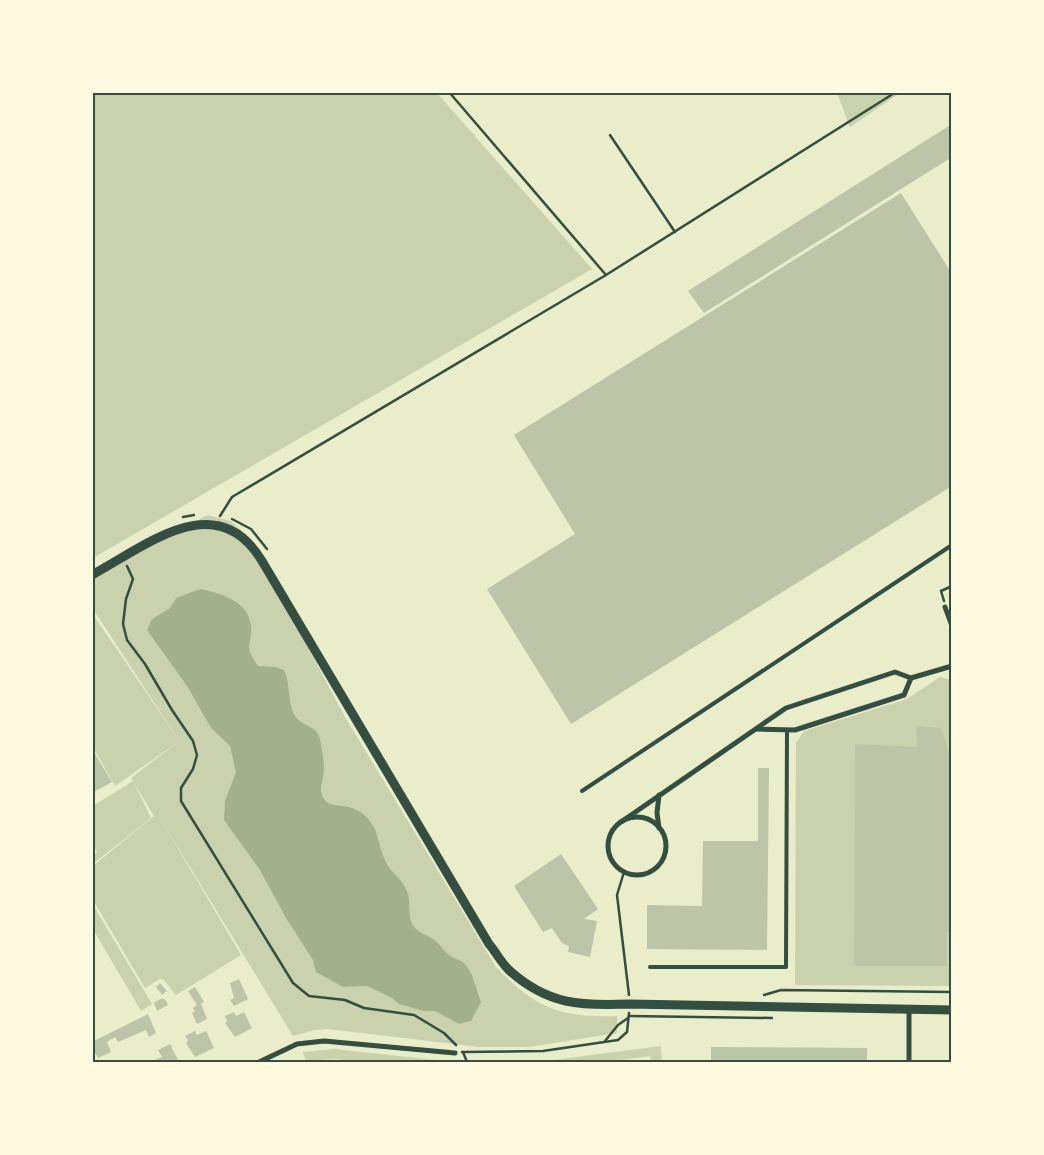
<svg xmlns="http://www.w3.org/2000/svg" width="1044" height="1155" font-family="'Space Grotesk',sans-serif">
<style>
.green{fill:#cad2ad}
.water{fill:#a3b18a}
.building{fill:#bcc5a7}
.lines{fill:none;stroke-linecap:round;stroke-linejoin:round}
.path{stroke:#344e41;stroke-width:2.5}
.service{stroke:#344e41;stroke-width:4}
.minor{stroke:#344e41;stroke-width:5}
.tertiary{stroke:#344e41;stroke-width:9}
.neatline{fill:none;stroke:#344e41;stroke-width:2}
</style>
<rect width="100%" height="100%" fill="#e9edc9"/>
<g class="green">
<polygon points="93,92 437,93 592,269 93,558"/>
<polygon points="837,93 900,93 850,127"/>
<path d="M207,515L231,521L242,531L260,558L345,717L496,967C535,1008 560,1018 617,1016V1033L529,1047H479L328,1029L315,1030L293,1036L160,818L241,955L176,995L164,980L160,979L145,988L93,900V866L154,816L134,783L151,818L93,864V856L97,852L93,846V806L133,781L131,778L178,742L115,786L93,747L92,613L178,739L93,609V578Z"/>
<polygon points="940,677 951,680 951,986 795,985 796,743 804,731 907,699"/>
<polygon points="92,903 152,1004 141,1011 93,929"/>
<polygon points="661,1046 662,1062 651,1062 650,1056 607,1062 538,1062"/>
<polygon points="334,1049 455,1062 358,1062 337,1059 306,1061 303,1052"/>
</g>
<path class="water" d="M200,589C220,593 249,601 251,626C253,647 242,643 258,666L275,667L284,670C291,684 287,701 294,714C300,727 317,724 320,739C322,749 324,760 324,769C324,779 317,790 324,799C332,811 353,799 370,821C380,834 379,852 388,866C395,876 404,881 408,894C411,904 407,918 414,927C419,933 427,935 433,939C440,944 445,953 452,957C457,960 462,960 465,964C474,974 476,990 481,1002L471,1021L459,1024L435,1011H424L399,1004L392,998L367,986L343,987L316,972L313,960L286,918L260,870L224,820L225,801L236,772L230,746L211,728L187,686L147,630L152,619L170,608L176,598Z"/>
<g class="building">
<polygon points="952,124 952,157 704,313 688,291"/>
<polygon points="901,193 952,274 952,486 571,724 487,589 575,534 514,435"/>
<polygon points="916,726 941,728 952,762 952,932 947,932 947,966 854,966 855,744 917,747"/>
<polygon points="92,749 112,782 92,793"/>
<polygon points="758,768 769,768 767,950 647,949 647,905 702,906 703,841 758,841"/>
<polygon points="561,854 598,909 584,919 597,921 590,957 568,952 569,946 562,943 552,928 543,932 514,886"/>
<polygon points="239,979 248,999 234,1006 230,1000 234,998 230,983"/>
<polygon points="160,983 167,991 162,995 156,987"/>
<polygon points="195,987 204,1002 201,1004 207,1019 197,1024 192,1013 195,1011 193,1008 197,1005 188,991"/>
<polygon points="160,999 165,999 168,1005 157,1011 154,1003"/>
<polygon points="234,1012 236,1016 244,1012 252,1028 235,1037 225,1023 227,1021 225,1016"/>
<polygon points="148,1014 156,1033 149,1037 146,1030 118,1042 115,1037 107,1042 111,1052 98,1058 92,1048 92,1042"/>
<polygon points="195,1031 197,1035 206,1031 214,1048 195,1057 186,1043 188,1040 185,1036"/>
<polygon points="170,1044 178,1060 173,1062 171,1059 173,1062 150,1062 162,1057 158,1050"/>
<polygon points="711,1047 867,1048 867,1062 711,1062"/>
</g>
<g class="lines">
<g class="path">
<polyline points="449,92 606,275"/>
<polyline points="610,135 675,232"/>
<polyline points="220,516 232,497 606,275 896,92"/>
<polyline points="183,517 194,515"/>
<polyline points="232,519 251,529 267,549"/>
<polyline points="127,566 133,579 126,599 123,624 127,640 145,664 172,710 193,741 197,755 193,769 181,788 181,801 293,983 309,996 345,1000 364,1008 414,1015 444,1033 456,1045"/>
<polyline points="944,601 941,591 952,586"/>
<polyline points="624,872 617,895 629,995"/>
<polyline points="764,995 781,990 952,992"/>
<polyline points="629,1016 772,1018"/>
<polyline points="605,1041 618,1025 628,1018"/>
<polyline points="462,1052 543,1051 618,1040 627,1032 629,1013"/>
<polyline points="463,1052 467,1062"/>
</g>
<g class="service">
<polyline points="582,791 952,545"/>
<polyline points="650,967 786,967 787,730"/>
</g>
<g class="minor">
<polyline points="945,607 952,626"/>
<polyline points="756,729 795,730 904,695 911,678"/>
<circle cx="637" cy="846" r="29"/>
<polyline points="621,822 786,708 895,672 911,678 952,666"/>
<polyline points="659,828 657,813 659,795"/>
<polyline points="909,1009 909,1062"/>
<polyline points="259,1062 297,1044 324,1041 455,1053"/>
</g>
<path class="tertiary" d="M92,575C147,545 217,486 262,561L489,944C496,952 502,964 510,971C548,1005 581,1006 629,1004L952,1010"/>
</g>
<rect width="1044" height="1155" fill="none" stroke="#fefae0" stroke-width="188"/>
<rect x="94" y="94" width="856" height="967" class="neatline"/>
</svg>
